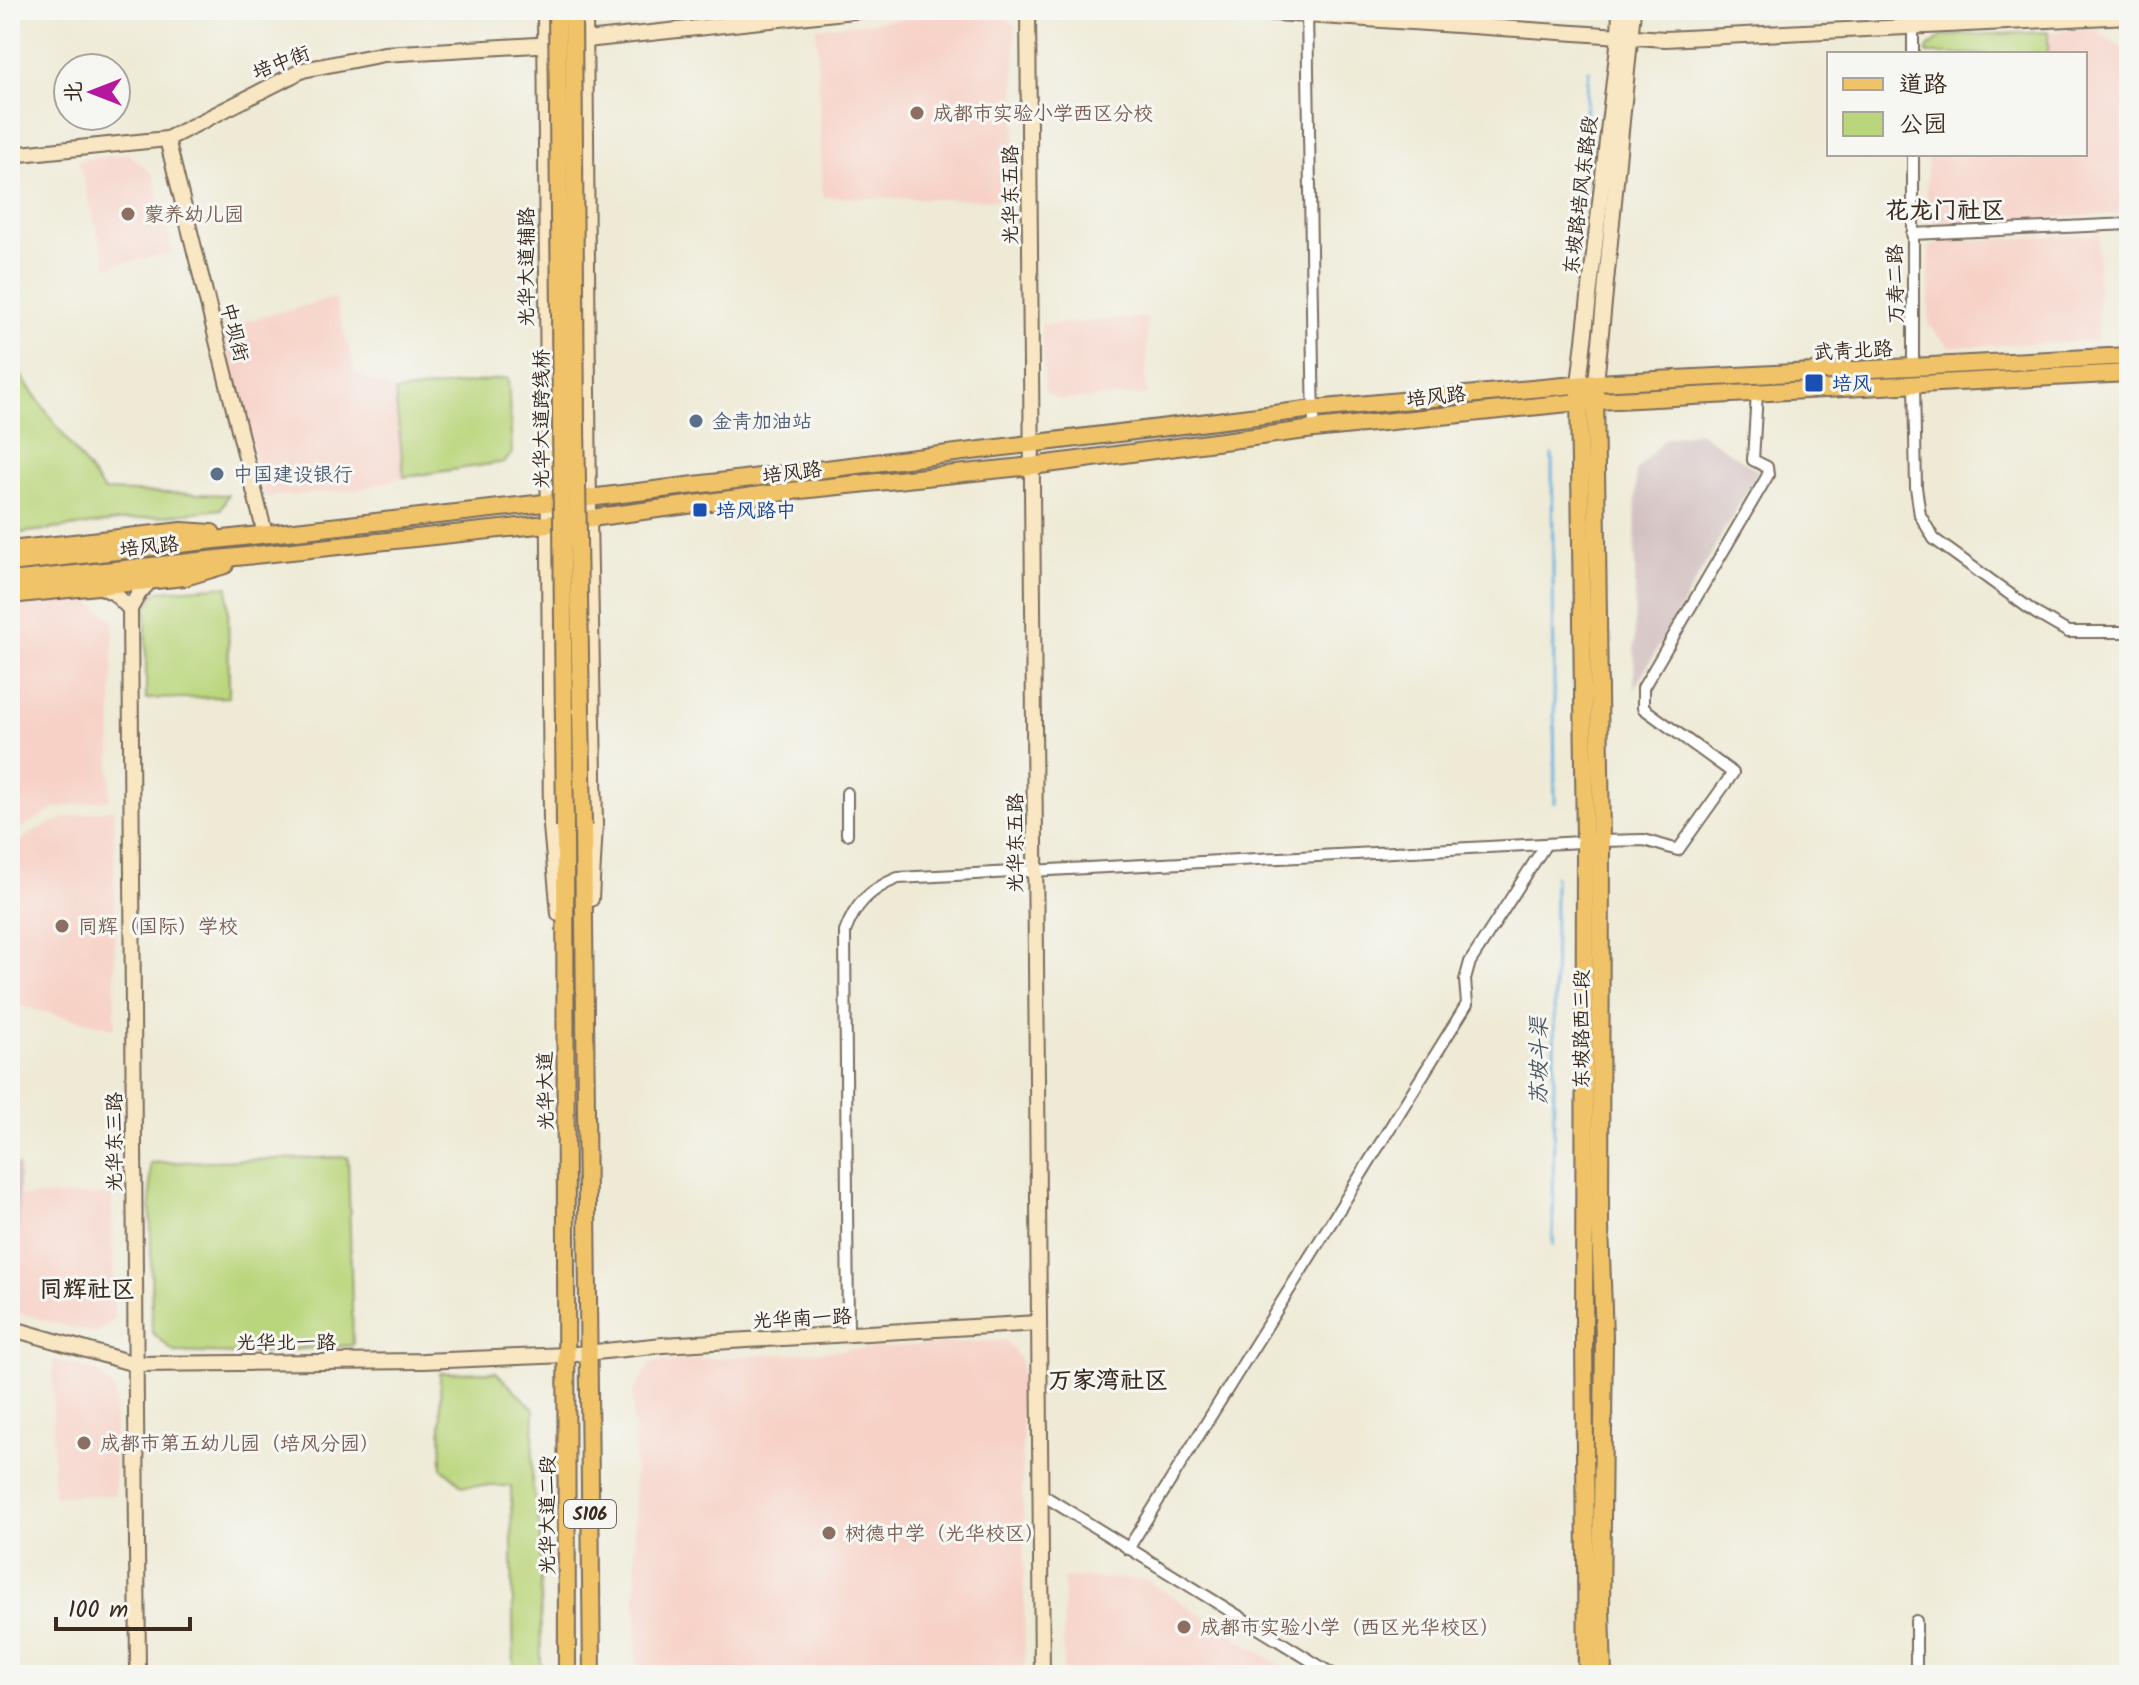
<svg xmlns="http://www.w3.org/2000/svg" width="2139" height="1685" font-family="Kalam,'LXGW WenKai TC',sans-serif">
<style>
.built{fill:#f7d1c6}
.industrial{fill:#d2bfbf}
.green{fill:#bad67c;stroke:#7a804d;stroke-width:2}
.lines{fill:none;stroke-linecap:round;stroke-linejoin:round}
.stream{stroke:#66addd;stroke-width:3}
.street-casing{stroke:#7a6d5e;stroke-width:14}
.secondary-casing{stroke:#7a6d5e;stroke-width:18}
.primary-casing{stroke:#7a6d5e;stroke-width:20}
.street{stroke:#fff;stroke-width:10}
.secondary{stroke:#f9e7c3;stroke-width:14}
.primary{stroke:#f1c369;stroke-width:16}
.primary-bridge-casing{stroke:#7a6d5e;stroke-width:20;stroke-linecap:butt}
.primary-bridge{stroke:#f1c369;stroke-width:16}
.education-dot{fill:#8d6e63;stroke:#f6f6f2;stroke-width:3}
.transit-dot{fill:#1a4fb4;stroke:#f6f6f2;stroke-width:3}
.service-dot{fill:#5c6f8a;stroke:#f6f6f2;stroke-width:3}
.labels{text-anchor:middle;stroke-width:6;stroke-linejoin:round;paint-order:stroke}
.shield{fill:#f6f6f2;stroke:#73675e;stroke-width:2}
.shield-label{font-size:18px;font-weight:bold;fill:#3b2a1e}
.street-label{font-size:20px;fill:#3b2a1e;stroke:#f6f6f2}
.education-label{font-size:20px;fill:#785e54;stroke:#f6f6f2;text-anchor:start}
.transit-label{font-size:20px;fill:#164399;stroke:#f6f6f2;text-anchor:start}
.service-label{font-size:20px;fill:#4e5e75;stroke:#f6f6f2;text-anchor:start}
.water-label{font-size:22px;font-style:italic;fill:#4a5861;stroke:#f6f6f2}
.quarter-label{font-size:24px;font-weight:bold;fill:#3b2a1e;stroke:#f6f6f2}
</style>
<rect width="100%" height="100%" fill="#f6f6f2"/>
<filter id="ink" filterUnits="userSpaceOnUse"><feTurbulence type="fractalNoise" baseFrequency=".0125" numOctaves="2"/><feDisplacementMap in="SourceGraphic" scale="16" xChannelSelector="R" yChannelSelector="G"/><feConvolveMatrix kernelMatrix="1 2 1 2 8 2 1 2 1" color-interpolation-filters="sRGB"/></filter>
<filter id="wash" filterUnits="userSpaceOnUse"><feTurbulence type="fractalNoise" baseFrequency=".006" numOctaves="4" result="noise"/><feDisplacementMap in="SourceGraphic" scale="32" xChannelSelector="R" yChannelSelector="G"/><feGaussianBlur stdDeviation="1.8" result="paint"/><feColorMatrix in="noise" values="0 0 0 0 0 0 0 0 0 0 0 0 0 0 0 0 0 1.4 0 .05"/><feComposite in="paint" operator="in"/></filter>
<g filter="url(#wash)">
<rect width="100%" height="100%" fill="#eeead5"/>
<g class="built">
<polygon points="600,10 749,10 618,25"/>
<polygon points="983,10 997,10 1015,26 1015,200 823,197 816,28"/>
<polygon points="2094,28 2129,54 2129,213 2049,218 2048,220 1938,224 1927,213 1927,154 2085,154 2085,54 2048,54 2048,32"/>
<polygon points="128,153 153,175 173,253 107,267 78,160"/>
<polygon points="2099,234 2097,341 1950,347 1929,326 1929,248 1939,242"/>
<polygon points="335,298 355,372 395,392 404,477 357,490 268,497 264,494 222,327"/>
<polygon points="1147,317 1146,395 1059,400 1045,391 1041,325"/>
<polygon points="85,596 114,621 110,799 55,808 10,835 10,605"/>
<polygon points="114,809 115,1028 10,1004 10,848 38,829 67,817"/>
<polygon points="112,1195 114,1319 95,1334 10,1311 10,1258 19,1260 19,1196"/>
<polygon points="1005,1340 1021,1361 1025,1675 637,1675 633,1392 652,1362"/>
<polygon points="53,1359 97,1372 115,1391 115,1495 53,1496"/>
<polygon points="1064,1577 1147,1580 1295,1675 1063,1675"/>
</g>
<g class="industrial">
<polygon points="1699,432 1758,471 1634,690 1636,471 1664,439"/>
<polygon points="10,1164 19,1164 19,1261 10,1258"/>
</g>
<g class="green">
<polygon points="2048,32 2048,54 1927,54 1927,49 1943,36"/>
<polygon points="10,361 104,491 228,495 221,509 10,534"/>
<polygon points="508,378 512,453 505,462 404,477 395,392"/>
<polygon points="228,586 229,697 146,699 146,606 158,591"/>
<polygon points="348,1157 353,1345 238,1354 174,1352 152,1332 150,1163"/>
<polygon points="496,1372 534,1409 532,1483 540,1528 541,1675 514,1675 511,1486 463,1486 442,1468 440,1373"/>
</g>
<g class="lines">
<g class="stream">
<polyline points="1594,17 1595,10"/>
<polyline points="1582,153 1589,70"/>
<polyline points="1552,455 1555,803"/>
<polyline points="1553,1245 1555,876"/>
</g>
</g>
</g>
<g filter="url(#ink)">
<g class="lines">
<defs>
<g id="street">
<polyline points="1913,10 1913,54"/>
<polyline points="1307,11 1314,429"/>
<polyline points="1913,154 1913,367"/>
<polyline points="1912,234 2129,224"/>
<polyline points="1914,384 1916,487 1920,515 1934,539 2037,614 2068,632 2129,632"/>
<polyline points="847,793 847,834"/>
<path d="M848,1336L845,932C855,904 870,889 898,878L1601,841L1644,840L1678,850L1733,773L1643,708V688L1768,475L1767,467L1753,460L1757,392"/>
<polyline points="1041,1494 1334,1675"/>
<polyline points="1128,1549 1467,1004 1465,980 1470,962 1546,844"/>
<polyline points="1916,1675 1916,1621"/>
</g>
<g id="secondary">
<polyline points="545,10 551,826 559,914"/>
<polyline points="585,10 589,518 595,825 591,899"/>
<polyline points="1028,10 1042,1675"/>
<polyline points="1232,10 1665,39 2129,16"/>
<polyline points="577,41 863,10"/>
<polyline points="167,139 265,534"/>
<polyline points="10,155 167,139 303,70 384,54 553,44"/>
<polyline points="1596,383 1633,10"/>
<polyline points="1579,384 1619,37 1620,10"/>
<polyline points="99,586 114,593 130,609"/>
<polyline points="10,1328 135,1364 423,1361 567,1355 663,1345 1039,1323"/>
<polyline points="138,1675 130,609 139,593 151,580"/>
</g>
<g id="primary">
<polyline points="1579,393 1585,842 1584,1342 1587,1675"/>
<polyline points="1595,393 1601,841 1600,1227 1604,1337 1601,1609 1603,1675"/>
<polyline points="10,550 182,531 212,533"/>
<polyline points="10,563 589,498 1314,409 1596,383 2129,356"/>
<polyline points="10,581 547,524 791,491 1032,466 1314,429 1579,402 2129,373"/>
<polyline points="10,595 185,577 225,565"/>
<polyline points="583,826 592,1675"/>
<polyline points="565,827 567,1675"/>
</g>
</defs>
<use href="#street" class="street-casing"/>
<use href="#secondary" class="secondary-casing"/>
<use href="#primary" class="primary-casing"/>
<use href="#street" class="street"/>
<use href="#secondary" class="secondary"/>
<use href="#primary" class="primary"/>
<defs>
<g id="primary-bridge">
<polyline points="557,10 565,827"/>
<polyline points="573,10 576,424 583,826"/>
</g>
</defs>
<use href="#primary-bridge" class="primary-bridge-casing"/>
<use href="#primary-bridge" class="primary-bridge"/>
</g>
</g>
<g class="education-dot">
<circle cx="917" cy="113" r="8"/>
<circle cx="128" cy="214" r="8"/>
<circle cx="62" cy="926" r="8"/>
<circle cx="84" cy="1443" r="8"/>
<circle cx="829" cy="1533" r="8"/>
<circle cx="1184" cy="1627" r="8"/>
</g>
<g class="transit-dot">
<rect x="1804" y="373" width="20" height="20" rx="4"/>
<rect x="692" y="502" width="16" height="16" rx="4"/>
</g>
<g class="service-dot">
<circle cx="696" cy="421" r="8"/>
<circle cx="217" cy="474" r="8"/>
</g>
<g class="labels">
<rect class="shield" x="564" y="1500" width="52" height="28" rx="6"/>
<g class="shield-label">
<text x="590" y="1520">S106</text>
</g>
<g class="street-label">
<text transform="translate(281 62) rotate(-21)" y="7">培中街</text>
<text transform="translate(1010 195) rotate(-90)" y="7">光华东五路</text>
<text transform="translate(1580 195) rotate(-83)" y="7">东坡路培风东路段</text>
<text transform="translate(526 267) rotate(-90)" y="7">光华大道辅路</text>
<text transform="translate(1895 284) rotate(-91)" y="7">万寿二路</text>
<text transform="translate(235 332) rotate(76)" y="7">中坝街</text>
<text transform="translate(1853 350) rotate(-3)" y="7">武青北路</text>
<text transform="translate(1436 396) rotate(-6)" y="7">培风路</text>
<text transform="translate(541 419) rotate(-90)" y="7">光华大道跨线桥</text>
<text transform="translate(792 472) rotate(-7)" y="7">培风路</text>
<text transform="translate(149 546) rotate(-6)" y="7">培风路</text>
<text transform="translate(1015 843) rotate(-90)" y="7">光华东五路</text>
<text transform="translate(1581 1029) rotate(-90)" y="7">东坡路西三段</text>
<text transform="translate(545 1091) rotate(-91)" y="7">光华大道</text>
<text transform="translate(114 1142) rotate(-90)" y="7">光华东三路</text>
<text transform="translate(802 1318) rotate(-3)" y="7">光华南一路</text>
<text x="286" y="1349">光华北一路</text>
<text transform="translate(547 1515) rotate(-90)" y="7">光华大道二段</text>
</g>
<g class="education-label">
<text x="933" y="120">成都市实验小学西区分校</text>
<text x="144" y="221">蒙养幼儿园</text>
<text x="78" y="933">同辉（国际）学校</text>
<text x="100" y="1450">成都市第五幼儿园（培风分园）</text>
<text x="845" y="1540">树德中学（光华校区）</text>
<text x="1200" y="1634">成都市实验小学（西区光华校区）</text>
</g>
<g class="transit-label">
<text x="1832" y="390">培风</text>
<text x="716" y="517">培风路中</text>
</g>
<g class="service-label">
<text x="712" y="428">金青加油站</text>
<text x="233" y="481">中国建设银行</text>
</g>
<g class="water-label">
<text transform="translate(1538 1061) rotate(-90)" y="8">苏坡斗渠</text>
</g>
<g class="quarter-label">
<text x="1945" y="218">花龙门社区</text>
<text x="87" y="1297">同辉社区</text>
<text x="1108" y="1388">万家湾社区</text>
</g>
</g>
<rect width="2139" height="1685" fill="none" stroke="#f6f6f2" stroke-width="40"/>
<rect x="1827" y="52" width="260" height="104" fill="#f6f6f2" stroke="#aba49d" stroke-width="2"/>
<rect x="1843" y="78" width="40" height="12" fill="#f1c369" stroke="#aba49d" stroke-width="2"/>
<text x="1899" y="92" font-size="24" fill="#3b2a1e">道路</text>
<rect x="1843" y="112" width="40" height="24" fill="#bad67c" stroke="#aba49d" stroke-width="2"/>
<text x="1899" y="132" font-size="24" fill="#3b2a1e">公园</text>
<g transform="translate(92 92) rotate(270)"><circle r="38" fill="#f6f6f2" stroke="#aba49d" stroke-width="2"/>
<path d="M0-6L14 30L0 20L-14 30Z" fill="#b5179e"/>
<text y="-12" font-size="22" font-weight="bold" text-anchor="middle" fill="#3b2a1e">北</text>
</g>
<path d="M56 1617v12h134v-12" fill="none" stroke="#3b2a1e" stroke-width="4"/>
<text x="68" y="1617" font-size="24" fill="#3b2a1e" stroke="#f6f6f2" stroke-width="6" paint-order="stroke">100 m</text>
</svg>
